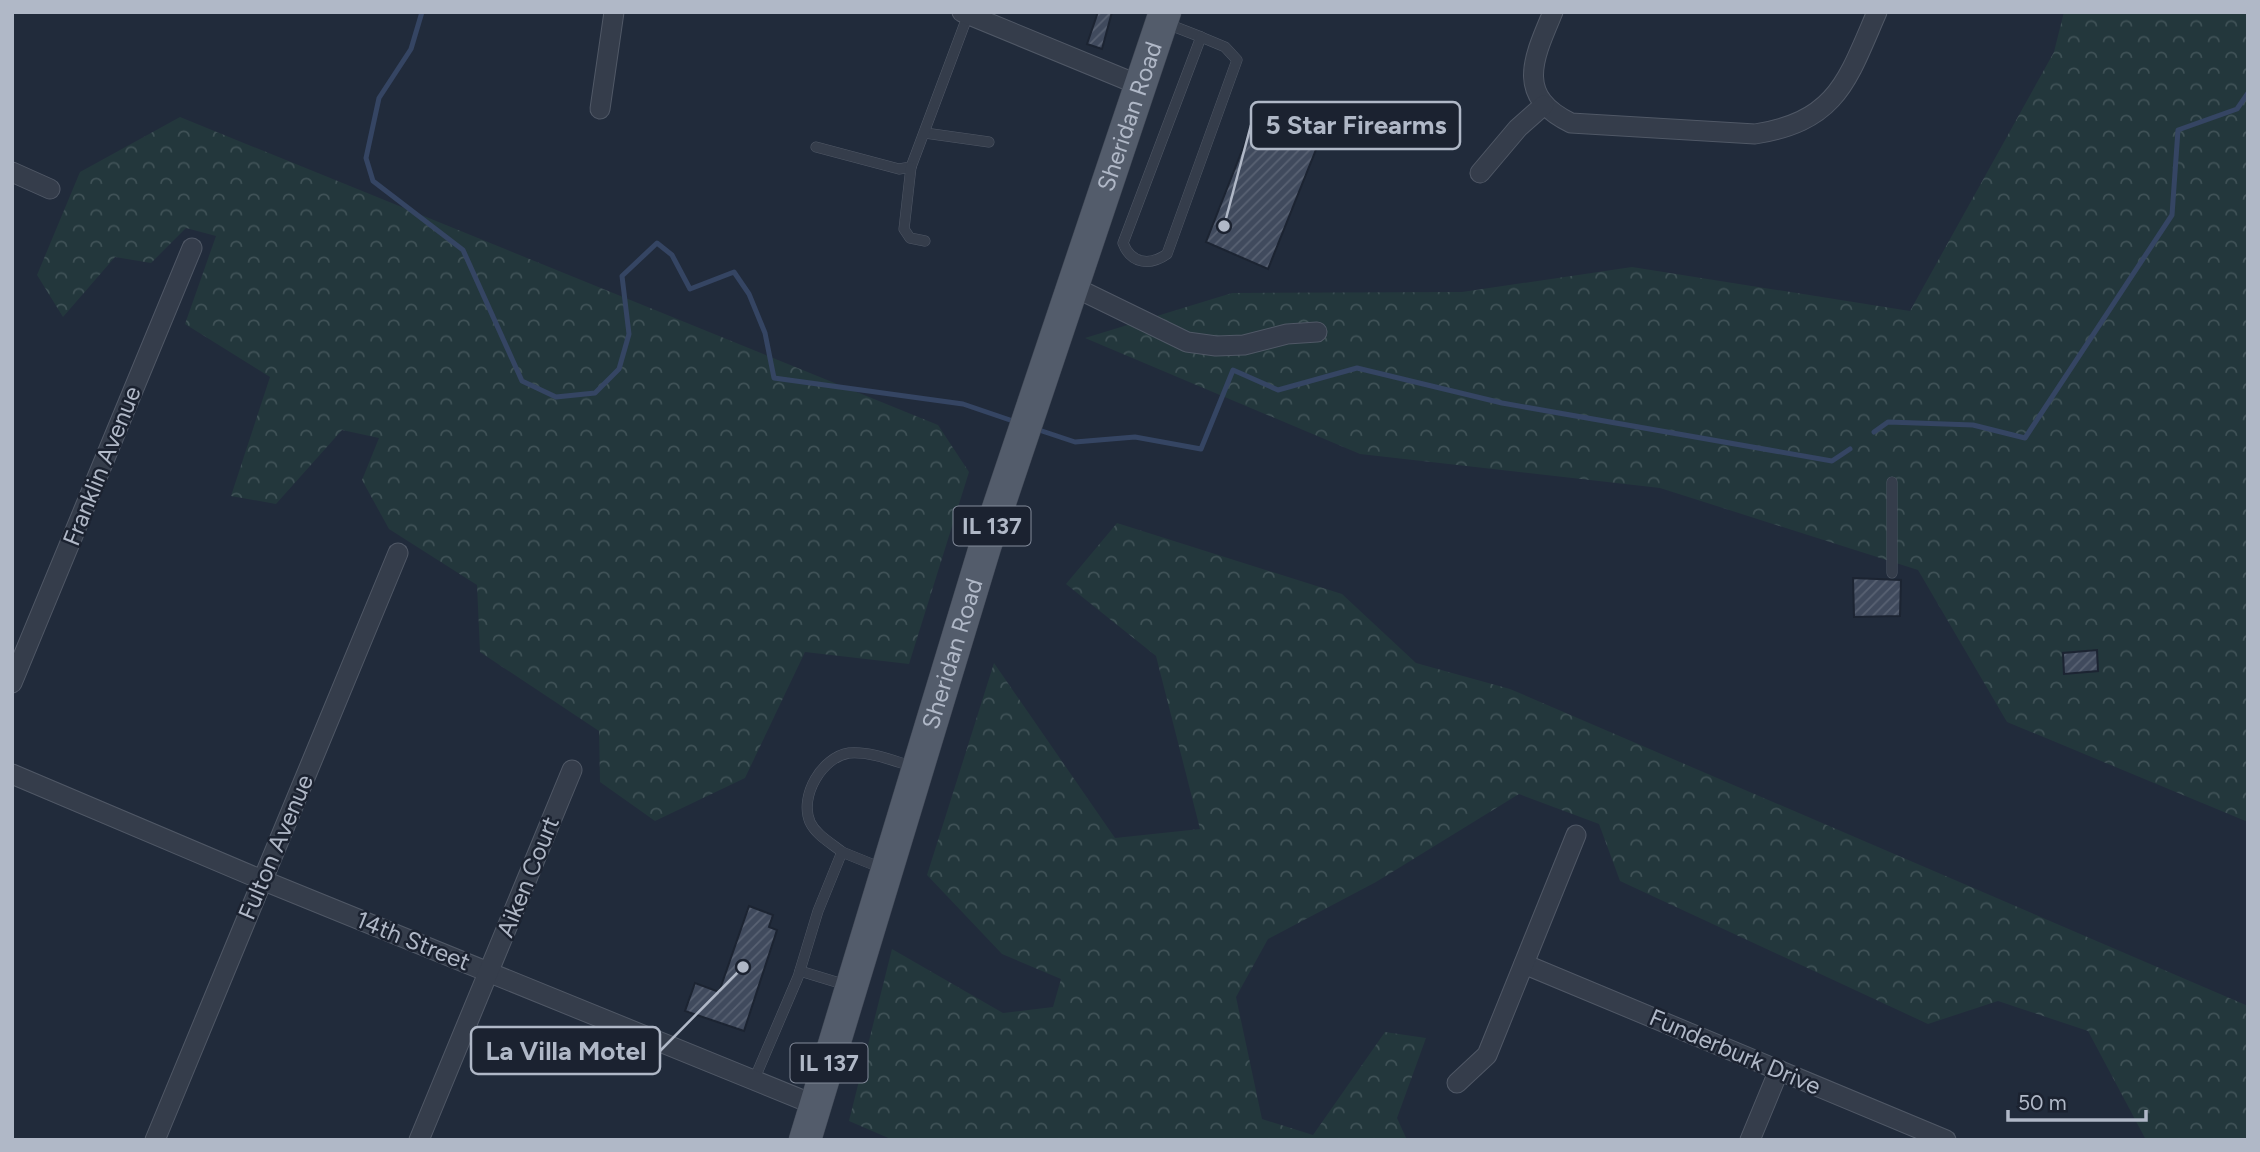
<svg xmlns="http://www.w3.org/2000/svg" width="2260" height="1152" font-family="Figtree,sans-serif">
<style>
.forest{fill:url(#forest-crowns)}
.lines{fill:none;stroke-linecap:round;stroke-linejoin:round}
.stream{stroke:#354563;stroke-width:5}
.building{fill:url(#building-hatch);stroke:#1c2432;stroke-width:2}
.lane-casing{stroke:#505866;stroke-width:11}
.street-casing{stroke:#505866;stroke-width:21}
.primary-casing{stroke:#3e4654;stroke-width:33}
.lane{stroke:#353d4b;stroke-width:10}
.street{stroke:#353d4b;stroke-width:19}
.primary{stroke:#535c6b;stroke-width:32}
.labels{text-anchor:middle;stroke-width:5;stroke-linejoin:round;paint-order:stroke}
.shield{fill:#1b2230;stroke:#838b9a;stroke-width:2}
.shield-label{font-size:23px;font-weight:bold;fill:#b0b8c7}
.street-label{font-size:24px;fill:#b0b8c7;stroke:#1b2230}
.leader{fill:none;stroke:#b0b8c7;stroke-width:2.5}
.callout-dot{fill:#b0b8c7;stroke:#1b2230;stroke-width:2.5}
.callout{fill:#1b2230;stroke:#b0b8c7;stroke-width:2.5}
.callout-label{font-size:26px;text-anchor:middle;font-weight:bold;fill:#b0b8c7}
</style>
<defs>
<pattern id="forest-crowns" width="20" height="18" patternUnits="userSpaceOnUse" patternTransform="scale(1.75)"><rect width="20" height="18" fill="#23373c"/><path d="M2 6a3 3 0 1 1 6 0M12 15a3 3 0 1 1 6 0" fill="none" stroke="#405257"/></pattern>
<pattern id="building-hatch" width="6" height="6" patternUnits="userSpaceOnUse" patternTransform="scale(1.75)"><rect width="6" height="6" fill="#404a5d"/><path d="M-1 1l2-2M0 6l6-6M5 7l2-2" fill="none" stroke="#596273"/></pattern>
</defs>
<rect width="100%" height="100%" fill="#212b3b"/>
<g class="forest">
<polygon points="2064,12 2248,12 2248,822 2007,722 1918,570 1660,488 1360,454 1085,338 1232,293 1462,292 1632,267 1910,311 2054,52"/>
<polygon points="180,117 938,425 969,472 909,664 805,652 745,778 655,821 600,782 599,731 480,652 477,585 389,529 362,480 379,438 342,430 276,504 231,496 270,377 185,324 216,236 186,228 151,263 115,257 63,317 37,275 80,172"/>
<polygon points="1117,523 1342,594 1416,663 1510,689 2248,1006 2248,1140 2146,1140 2088,1031 1998,1001 1928,1024 1620,881 1599,824 1519,794 1376,882 1268,939 1236,997 1262,1119 1313,1135 1385,1032 1426,1038 1397,1118 1407,1140 893,1140 849,1121 892,949 1003,1013 1053,1007 1061,979 1002,954 927,875 994,663 1115,838 1200,829 1156,656 1066,584"/>
</g>
<g class="lines">
<g class="stream">
<polyline points="422,12 411,49 379,98 366,158 373,181 463,250 522,381 556,397 595,393 619,369 629,334 622,276 657,243 672,255 690,289 734,272 749,294 765,333 774,378 963,404 1010,420"/>
<polyline points="1042,431 1075,442 1135,437 1201,449 1233,370 1278,390 1357,368 1502,403 1832,461 1850,449"/>
<polyline points="1874,432 1888,422 1973,425 2025,438 2172,215 2178,130 2237,109 2248,93"/>
</g>
</g>
<g class="building">
<polygon points="1098,12 1112,12 1102,49 1087,44"/>
<polygon points="1254,120 1317,147 1268,269 1206,242"/>
<polygon points="1853,578 1901,580 1900,616 1854,617"/>
<polygon points="2097,650 2098,671 2064,674 2063,653"/>
<polygon points="749,906 773,915 769,927 777,930 744,1031 685,1011 695,983 719,992"/>
</g>
<g class="lines">
<defs>
<g id="lane">
<polyline points="1165,23 1201,37"/>
<path d="M1201,37L1225,47L1237,60L1167,254C1150,266 1131,264 1123,243Z"/>
<polyline points="925,133 989,142"/>
<polyline points="816,147 899,169 911,167 968,15"/>
<polyline points="911,167 904,229 910,238 925,241"/>
<polyline points="1892,482 1892,573"/>
<path d="M842,852C831,843 816,835 810,822C799,796 822,757 849,753C870,751 894,761 914,767"/>
<polyline points="800,971 846,985"/>
<polyline points="754,1080 798,977 818,911 842,852 884,869"/>
</g>
<g id="street">
<polyline points="962,12 1139,85"/>
<path d="M1553,12C1533,59 1515,96 1571,123L1755,134C1837,121 1847,81 1877,12"/>
<polyline points="600,109 614,12"/>
<polyline points="12,172 50,189"/>
<polyline points="1480,173 1518,128 1544,105"/>
<polyline points="1072,286 1187,342 1216,346 1244,345 1287,334 1317,332"/>
<polyline points="12,683 192,248"/>
<polyline points="12,774 262,880 815,1105"/>
<polyline points="1524,964 1946,1140"/>
<polyline points="1457,1083 1487,1055 1576,835"/>
<polyline points="155,1140 398,553"/>
<polyline points="419,1140 572,770"/>
<polyline points="1750,1140 1779,1070"/>
</g>
<g id="primary">
<path id="s1" d="M805,1140L985,547L1165,12"/>
</g>
</defs>
<use href="#lane" class="lane-casing"/>
<use href="#street" class="street-casing"/>
<use href="#primary" class="primary-casing"/>
<use href="#lane" class="lane"/>
<use href="#street" class="street"/>
<use href="#primary" class="primary"/>
</g>
<g class="labels">
<g class="shield">
<rect x="953.5" y="506.5" width="77" height="39" rx="5"/>
<rect x="790.5" y="1043.5" width="77" height="39" rx="5"/>
</g>
<g class="shield-label">
<text x="992" y="534">IL 137</text>
<text x="829" y="1071">IL 137</text>
</g>
<g class="street-label">
<text dy="8" stroke="none"><textPath href="#s1" startOffset="1074">Sheridan Road</textPath></text>
<text transform="translate(102 466) rotate(-68)" y="8">Franklin Avenue</text>
<text dy="8" stroke="none"><textPath href="#s1" startOffset="508">Sheridan Road</textPath></text>
<text transform="translate(276 847) rotate(-67)" y="8">Fulton Avenue</text>
<text transform="translate(528 877) rotate(-68)" y="8">Aiken Court</text>
<text transform="translate(413 941) rotate(22)" y="8">14th Street</text>
<text transform="translate(1735 1052) rotate(23)" y="8">Funderburk Drive</text>
</g>
</g>
<path class="leader" d="M1224 226L1251 125M743 967L660 1051"/>
<g class="callout-dot">
<circle cx="1224" cy="226" r="7"/>
<circle cx="743" cy="967" r="7"/>
</g>
<g class="callout">
<rect x="1251" y="102" width="209" height="47" rx="7"/>
<rect x="471" y="1027" width="189" height="47" rx="7"/>
</g>
<g class="callout-label">
<text x="1356" y="134">5 Star Firearms</text>
<text x="566" y="1060">La Villa Motel</text>
</g>
<rect width="2260" height="1152" fill="none" stroke="#b0b8c7" stroke-width="28"/>
<path d="M2008 1110v10h138v-10" fill="none" stroke="#b0b8c7" stroke-width="3.5"/>
<text x="2018" y="1110" font-size="21" fill="#b0b8c7" stroke="#1b2230" stroke-width="5" paint-order="stroke">50 m</text>
</svg>
